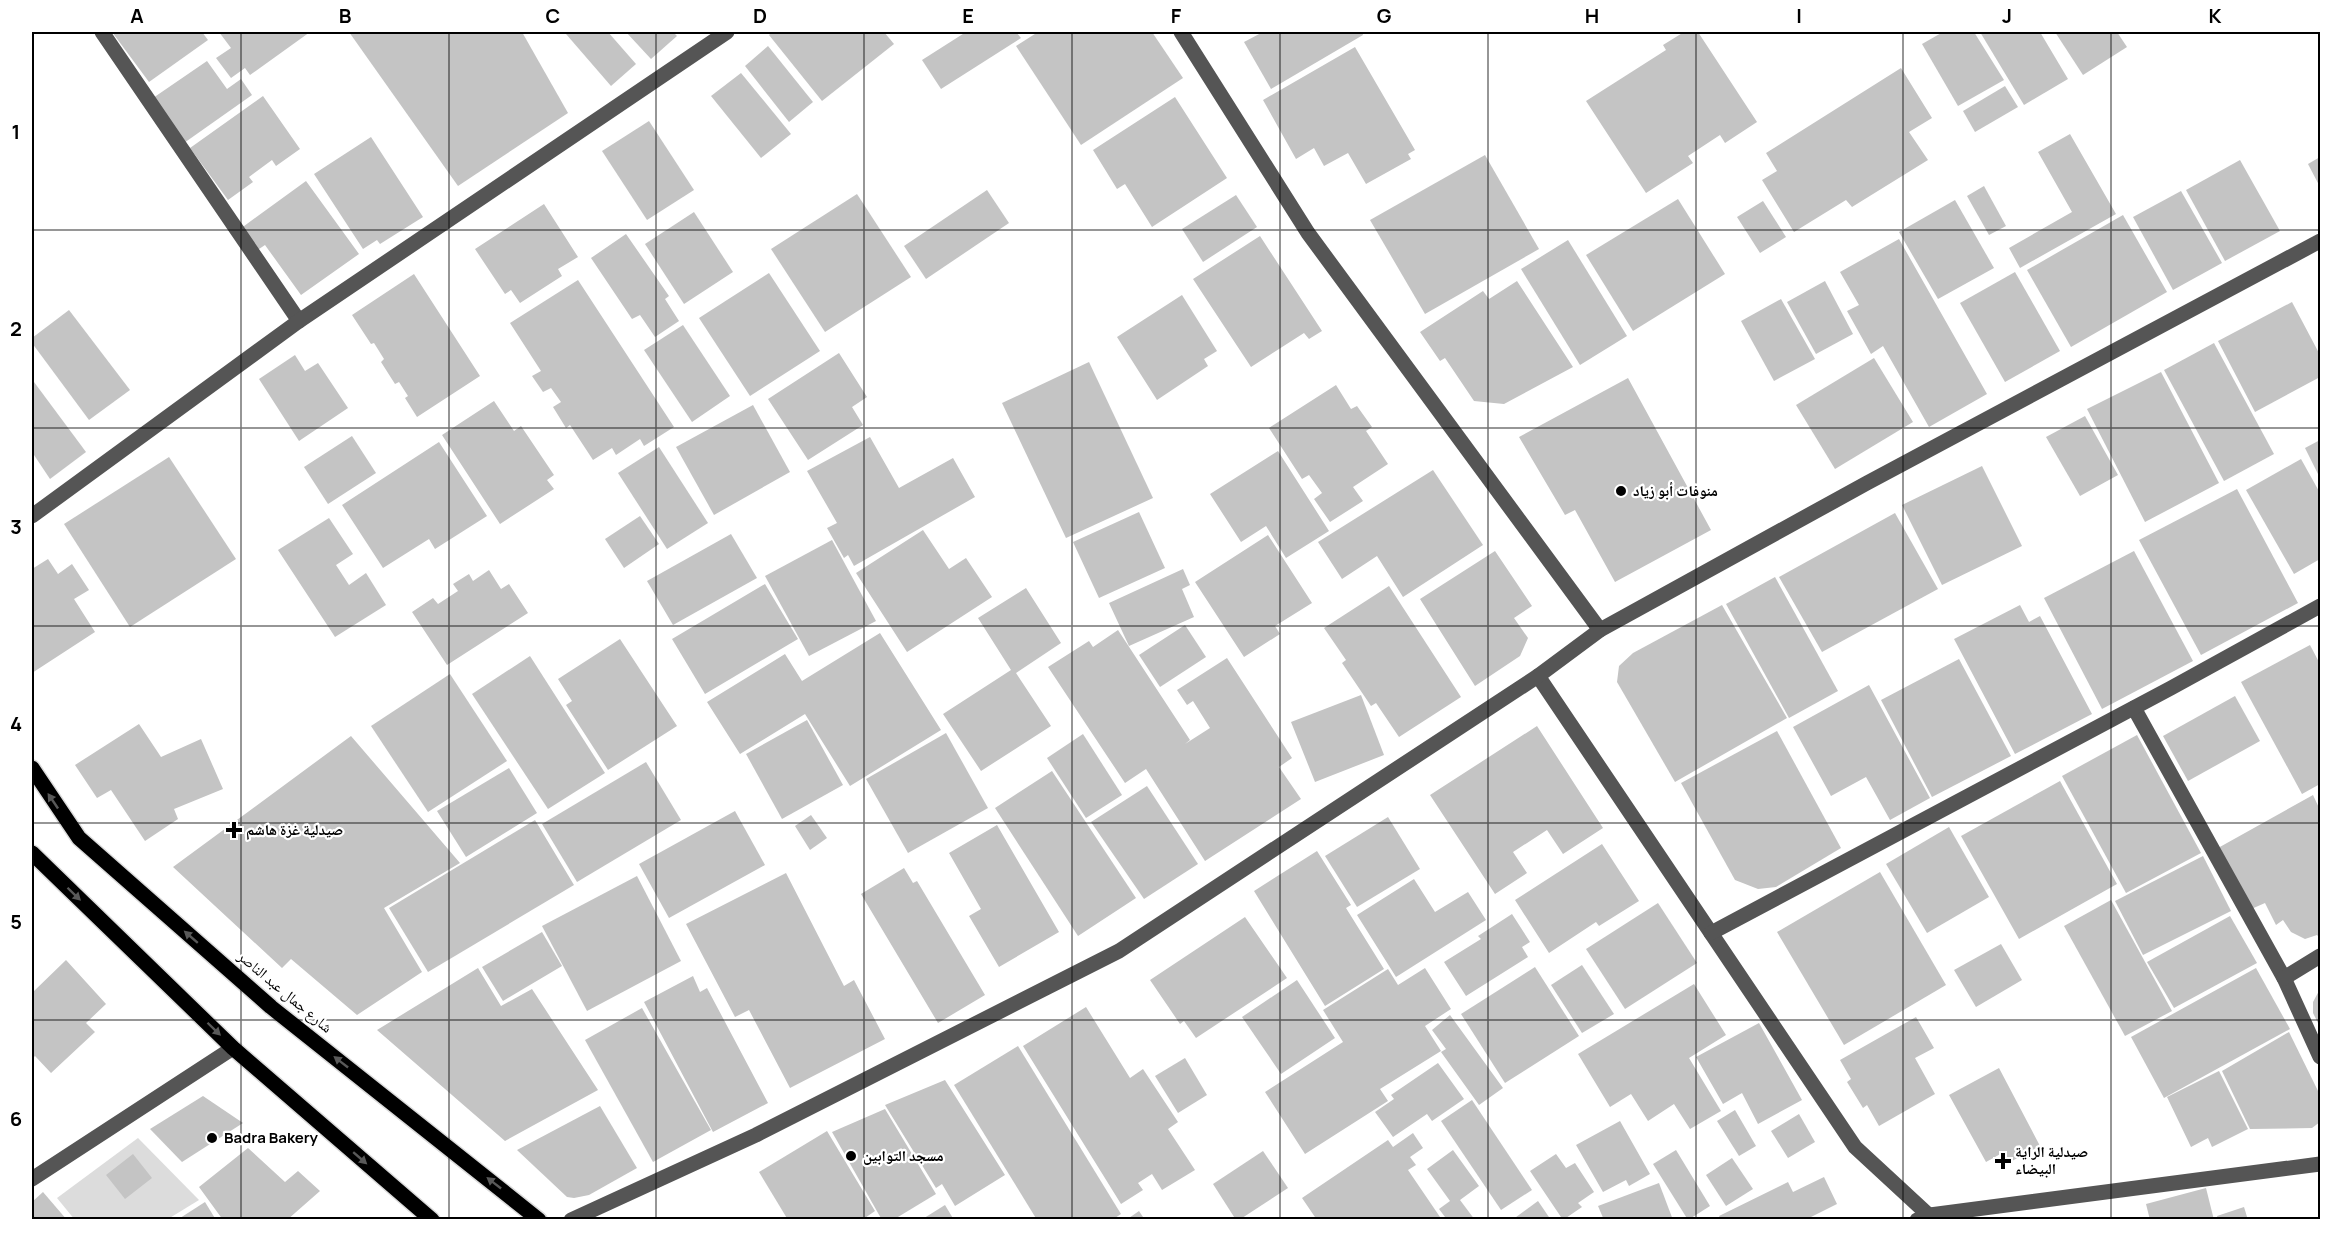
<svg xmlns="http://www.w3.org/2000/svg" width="2352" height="1251" font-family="Manrope,'Noto Naskh Arabic',sans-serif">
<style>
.green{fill:#dcdcdc}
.building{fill:#c4c4c4}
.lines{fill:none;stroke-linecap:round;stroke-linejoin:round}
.major-casing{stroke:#dbdbdb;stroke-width:18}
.minor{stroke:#555;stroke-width:15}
.major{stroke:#000;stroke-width:15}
.oneway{fill:#595959}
.grid{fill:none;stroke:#000;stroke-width:1.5;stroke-opacity:0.55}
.poi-dot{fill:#000;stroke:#fff;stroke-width:2}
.labels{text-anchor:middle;stroke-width:4.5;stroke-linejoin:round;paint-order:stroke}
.poi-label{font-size:15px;font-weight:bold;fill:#000;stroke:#fff;text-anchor:start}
.street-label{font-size:15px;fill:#000;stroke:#fff}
.neatline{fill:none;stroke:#000;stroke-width:2}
.grid-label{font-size:20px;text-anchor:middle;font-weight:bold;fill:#000}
</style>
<rect width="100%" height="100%" fill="#fff"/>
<polygon class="green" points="138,1138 199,1200 168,1219 75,1220 57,1198"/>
<g class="building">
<polygon points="112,32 202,32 208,40 149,82"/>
<polygon points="219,32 310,32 250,75 245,68 231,78 216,58 231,48"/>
<polygon points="349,32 522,32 568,113 458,186"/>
<polygon points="569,32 608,32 636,64 611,86 566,34"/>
<polygon points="626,32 673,32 677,36 651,59"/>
<polygon points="772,32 884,32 894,44 822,101 769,35"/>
<polygon points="966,32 1016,32 1021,38 941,89 922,60"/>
<polygon points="1038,32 1152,32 1183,78 1081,145 1016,46"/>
<polygon points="1263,32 1362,32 1363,35 1271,89 1244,42"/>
<polygon points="1684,32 1698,32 1757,122 1725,143 1720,135 1688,156 1693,163 1646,193 1586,101 1666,50 1663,45"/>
<polygon points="1943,32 1974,32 2004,80 1958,106 1922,44"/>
<polygon points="1980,32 2040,32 2068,79 2024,105"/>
<polygon points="2055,32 2117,32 2127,47 2083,75"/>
<polygon points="768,46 813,102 789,122 745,66"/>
<polygon points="1355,47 1415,150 1408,154 1411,159 1366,184 1348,153 1324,166 1314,148 1296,159 1263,100"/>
<polygon points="207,61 227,89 241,79 252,95 184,143 153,98"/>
<polygon points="1901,68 1932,118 1909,132 1928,160 1852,207 1846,200 1794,232 1762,180 1777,171 1766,153"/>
<polygon points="741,73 791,134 761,158 711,96"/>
<polygon points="2005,86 2018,107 1975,132 1963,111"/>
<polygon points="263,96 300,149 276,166 272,160 249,177 253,182 228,200 190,148"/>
<polygon points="1175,97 1227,178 1152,227 1125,184 1117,189 1093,150"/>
<polygon points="649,121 694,190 647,220 602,151"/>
<polygon points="2070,134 2116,214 2020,268 2009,248 2072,212 2038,152"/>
<polygon points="371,137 423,217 380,244 377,240 363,249 314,174"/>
<polygon points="1485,155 1539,249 1425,314 1370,220"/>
<polygon points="2320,157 2320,187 2308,164"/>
<polygon points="2240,160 2280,231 2225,261 2186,190"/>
<polygon points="306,181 359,254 301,295 265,245 256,251 240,229"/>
<polygon points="1984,186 2006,226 1989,235 1967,196"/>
<polygon points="987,190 1009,223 926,279 904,246"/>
<polygon points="2181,191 2222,263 2173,290 2133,217"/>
<polygon points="857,194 911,277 825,332 771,249"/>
<polygon points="1236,195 1257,227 1203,262 1182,229"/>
<polygon points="1678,199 1725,274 1633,331 1586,255"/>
<polygon points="1955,200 1994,268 1938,299 1899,232"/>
<polygon points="1763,201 1786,237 1760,253 1737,217"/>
<polygon points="544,204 578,257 558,269 562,276 520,303 511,290 505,294 475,249"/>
<polygon points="694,212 733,272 684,304 645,244"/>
<polygon points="2123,215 2167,292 2071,347 2027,270"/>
<polygon points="626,234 669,296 665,299 679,321 655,337 640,315 632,319 591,258"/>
<polygon points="1260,236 1322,331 1309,339 1304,333 1251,367 1193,279"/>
<polygon points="1899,239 1987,394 1929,427 1883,346 1871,354 1847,311 1859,305 1840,272"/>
<polygon points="1568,240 1627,336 1580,365 1521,269"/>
<polygon points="2015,272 2060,351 2005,382 1960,303"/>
<polygon points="769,273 820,351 750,396 699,318"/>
<polygon points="414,274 480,376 417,417 405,398 408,396 399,382 395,384 381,362 384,359 374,343 371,344 352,315"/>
<polygon points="578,280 674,427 644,446 640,439 616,455 612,448 593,460 570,425 566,428 553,407 561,402 551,388 543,392 532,376 541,371 510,323"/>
<polygon points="1517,281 1573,367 1504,404 1474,401 1445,358 1440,361 1420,332 1483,291 1489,299"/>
<polygon points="1825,281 1853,334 1816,354 1787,302"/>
<polygon points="1182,295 1217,351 1204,359 1208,366 1157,400 1117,337"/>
<polygon points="1781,299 1815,359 1774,381 1741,321"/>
<polygon points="2292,302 2320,355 2320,377 2255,412 2218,341"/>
<polygon points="69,310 130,390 89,420 32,343 32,338"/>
<polygon points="683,325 730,396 692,422 644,350"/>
<polygon points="2214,343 2274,454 2224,481 2164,370"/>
<polygon points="839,353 867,397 852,407 863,425 808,460 768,399"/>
<polygon points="295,355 305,371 318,363 348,408 299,441 259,379"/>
<polygon points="1874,358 1913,422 1835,469 1796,405"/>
<polygon points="1089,362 1153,498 1066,538 1002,403"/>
<polygon points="2161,372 2219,483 2145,522 2087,409"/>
<polygon points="1628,378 1711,530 1615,582 1575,510 1565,515 1519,437"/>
<polygon points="34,382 86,452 50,479 32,452 32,384"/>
<polygon points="1336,385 1351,409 1357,406 1372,427 1366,431 1388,464 1353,487 1363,501 1330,522 1314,499 1322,493 1309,475 1302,479 1269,428"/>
<polygon points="494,401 514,431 521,426 554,475 547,480 554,489 500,524 442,435"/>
<polygon points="753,405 790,472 714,515 676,447"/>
<polygon points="2085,416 2118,475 2080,496 2046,437"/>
<polygon points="352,436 376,473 328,504 304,467"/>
<polygon points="870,437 899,488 953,458 975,497 854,566 848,555 844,558 827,528 837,523 807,471"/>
<polygon points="2320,440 2320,478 2305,448"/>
<polygon points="439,442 487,516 435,549 429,539 383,568 342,505"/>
<polygon points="659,447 708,523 667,549 618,473"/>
<polygon points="1278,451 1329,531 1286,558 1266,526 1241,542 1210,494"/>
<polygon points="169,457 236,559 130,627 64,524"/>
<polygon points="2301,459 2320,493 2320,559 2294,574 2246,490"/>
<polygon points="1982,466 2022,546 1942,585 1902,505"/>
<polygon points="1433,470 1483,545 1403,597 1377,556 1342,579 1318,542"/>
<polygon points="2237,489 2298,603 2201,655 2139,540"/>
<polygon points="1139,512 1165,568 1099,598 1073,542"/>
<polygon points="1895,513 1938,589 1822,652 1779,577"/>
<polygon points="640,516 659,544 624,568 605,539"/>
<polygon points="329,518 353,554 336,565 349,585 366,573 386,605 335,637 278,550"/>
<polygon points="923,530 949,569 966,558 992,597 907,652 856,573"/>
<polygon points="731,534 757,578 673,625 647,581"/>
<polygon points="1268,535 1312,603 1275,626 1280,634 1244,657 1195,582"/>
<polygon points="832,540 876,621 809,656 765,576"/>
<polygon points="1495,551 1532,606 1514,618 1528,638 1520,656 1475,686 1420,599"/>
<polygon points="2134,551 2193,661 2102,709 2044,598"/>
<polygon points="48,559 58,574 72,564 89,590 74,599 95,632 32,673 32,569"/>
<polygon points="1183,569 1190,585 1182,589 1194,617 1129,646 1109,603"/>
<polygon points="489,570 501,589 509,584 528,613 447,665 412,612 433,598 438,604 458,591 453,584 469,574 473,581"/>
<polygon points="1775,577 1838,691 1789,718 1726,604"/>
<polygon points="765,584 798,639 705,694 672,639"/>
<polygon points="1389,586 1461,697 1399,737 1376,703 1371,706 1342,663 1346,660 1324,628"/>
<polygon points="1026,588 1061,643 1016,673 1051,726 981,771 943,714 1011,670 978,618"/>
<polygon points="1722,605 1787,718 1675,782 1617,682 1619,666 1633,653"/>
<polygon points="2020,605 2029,622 2040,616 2092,714 2015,754 1954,639"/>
<polygon points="1185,625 1206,657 1160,687 1139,655"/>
<polygon points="1118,630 1190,740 1185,744 1210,728 1193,701 1187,705 1177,690 1227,658 1292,758 1279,767 1301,799 1205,861 1146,769 1125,783 1048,667 1089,641 1093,647"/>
<polygon points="880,633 941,730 850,786 805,714 740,754 707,702 785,654 802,681"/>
<polygon points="620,639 677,726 608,770 566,705 572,701 558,679"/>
<polygon points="2310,645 2320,664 2320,784 2302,794 2241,682"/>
<polygon points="530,656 605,773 548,809 472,694"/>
<polygon points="1959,659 2011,756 1932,797 1881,700"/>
<polygon points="450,674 507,761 428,812 371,726"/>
<polygon points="1869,685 1930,798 1890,820 1866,777 1831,796 1793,727"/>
<polygon points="1361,695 1384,755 1315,782 1291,722"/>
<polygon points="2235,696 2260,741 2188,781 2163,736"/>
<polygon points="807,720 843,785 782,819 746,754"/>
<polygon points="139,724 161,757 201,739 223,789 174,809 178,819 145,841 111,790 97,798 75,765"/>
<polygon points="1537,726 1603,828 1563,854 1547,830 1513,852 1527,873 1495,894 1430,795"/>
<polygon points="1777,731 1841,848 1776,887 1758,889 1735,880 1681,783"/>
<polygon points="946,733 988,808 908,853 866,779"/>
<polygon points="1083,734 1122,795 1086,818 1047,758"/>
<polygon points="2137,735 2201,853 2126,893 2062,776"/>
<polygon points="351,736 460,863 384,908 422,972 357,1015 291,959 282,968 173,867"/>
<polygon points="646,762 681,820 577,882 542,824"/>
<polygon points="509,768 537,813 466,857 437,811"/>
<polygon points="1052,771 1136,898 1078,936 995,808"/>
<polygon points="2060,781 2117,884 2019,939 1961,836"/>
<polygon points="1147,786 1198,864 1144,899 1091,822"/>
<polygon points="2313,795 2320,810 2320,938 2317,935 2305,939 2291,932 2283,920 2276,925 2265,903 2249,910 2218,848"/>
<polygon points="735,811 765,865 669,918 639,864"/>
<polygon points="811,815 827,838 810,850 795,826"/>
<polygon points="1388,817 1420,869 1357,907 1325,856"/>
<polygon points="535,820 574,885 428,972 389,908"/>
<polygon points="997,825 1059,932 999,967 969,916 981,909 949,853"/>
<polygon points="1949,827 1989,897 1927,933 1886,864"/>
<polygon points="1602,844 1639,901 1599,926 1596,922 1549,953 1515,900"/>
<polygon points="1317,851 1351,905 1346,908 1384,969 1325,1006 1254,891"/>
<polygon points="2203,856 2231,911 2143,955 2115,901"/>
<polygon points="904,868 913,883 917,881 985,995 938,1023 861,894"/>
<polygon points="1880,872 1946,985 1844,1045 1777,932"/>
<polygon points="786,873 844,986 854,980 885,1039 790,1088 749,1010 735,1017 686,924"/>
<polygon points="637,876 681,961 587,1011 542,926"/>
<polygon points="1414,879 1435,912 1468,892 1486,920 1396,977 1357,915"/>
<polygon points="2111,900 2172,1011 2125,1036 2064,926"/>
<polygon points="1658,903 1697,963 1625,1009 1586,949"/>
<polygon points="1512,914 1530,942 1522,947 1528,957 1466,996 1444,962 1481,939 1478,936"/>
<polygon points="2230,916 2257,963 2174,1008 2147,962"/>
<polygon points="1245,917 1287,978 1196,1038 1184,1021 1180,1024 1150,980"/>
<polygon points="542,932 562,966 503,1001 482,967"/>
<polygon points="2001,944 2022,980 1976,1007 1954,970"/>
<polygon points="66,960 106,1004 86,1023 95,1032 51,1073 35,1056 32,1059 32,993"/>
<polygon points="1582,965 1614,1014 1582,1033 1551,985"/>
<polygon points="1535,967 1579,1036 1505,1083 1461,1014"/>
<polygon points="478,968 501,1006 532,989 598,1090 505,1141 377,1030"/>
<polygon points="1425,968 1451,1009 1425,1026 1441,1051 1380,1089 1388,1101 1305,1154 1265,1092 1343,1042 1323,1010 1388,969 1398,985"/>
<polygon points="2256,968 2290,1029 2164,1098 2131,1037"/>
<polygon points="693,976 700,992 707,988 768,1103 713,1132 644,1002"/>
<polygon points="1297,980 1335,1038 1281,1074 1242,1017"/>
<polygon points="1694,984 1726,1035 1689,1058 1721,1111 1690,1129 1674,1104 1648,1121 1631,1094 1610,1107 1578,1054"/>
<polygon points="2320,989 2320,1027 2313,1013 2313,1002"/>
<polygon points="1086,1007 1130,1078 1143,1069 1178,1122 1168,1129 1195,1170 1162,1190 1152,1174 1138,1183 1143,1190 1121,1204 1023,1046"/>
<polygon points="642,1008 711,1130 653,1162 585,1040"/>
<polygon points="1450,1015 1503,1088 1479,1105 1441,1052 1446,1049 1432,1030"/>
<polygon points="1916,1017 1934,1048 1915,1058 1935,1094 1879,1126 1867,1105 1863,1108 1847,1082 1851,1079 1840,1060"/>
<polygon points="1759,1023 1802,1100 1758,1124 1742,1093 1723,1104 1696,1057"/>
<polygon points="2289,1032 2320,1095 2320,1122 2312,1128 2250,1129 2222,1071"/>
<polygon points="1018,1046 1121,1214 1112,1220 1037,1220 954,1085"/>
<polygon points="1185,1058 1207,1095 1178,1113 1155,1076"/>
<polygon points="1438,1063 1464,1099 1432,1121 1427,1114 1393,1137 1375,1112 1394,1099 1391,1095"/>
<polygon points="1999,1068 2040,1146 2010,1162 2004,1152 1986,1162 1949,1095"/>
<polygon points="2219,1071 2248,1129 2212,1147 2208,1138 2191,1147 2167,1097"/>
<polygon points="945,1080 1005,1175 955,1206 942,1184 936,1188 885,1105"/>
<polygon points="203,1096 243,1123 182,1162 150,1129"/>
<polygon points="1472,1100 1532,1190 1501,1210 1441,1121"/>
<polygon points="600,1106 637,1168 589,1195 574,1198 567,1197 517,1150"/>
<polygon points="885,1109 936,1194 893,1220 882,1220 832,1132"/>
<polygon points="1735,1110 1756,1146 1739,1156 1717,1121"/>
<polygon points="1799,1114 1815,1142 1788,1158 1771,1131"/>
<polygon points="1620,1121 1650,1174 1629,1186 1626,1180 1603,1192 1576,1145"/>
<polygon points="827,1131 875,1211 862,1220 788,1220 759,1172"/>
<polygon points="1413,1133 1423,1148 1410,1157 1416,1165 1408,1170 1440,1217 1436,1220 1317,1220 1302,1198 1388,1140 1393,1147"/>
<polygon points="248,1148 285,1182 298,1171 320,1191 287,1220 223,1220 199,1187"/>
<polygon points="1453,1150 1479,1186 1460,1200 1475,1220 1441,1220 1445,1217 1439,1209 1450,1201 1427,1169"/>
<polygon points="1676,1150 1710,1206 1688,1220 1653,1164"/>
<polygon points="1263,1151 1288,1188 1239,1220 1236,1220 1213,1184"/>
<polygon points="133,1154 152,1178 125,1199 106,1175"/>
<polygon points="1556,1154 1566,1168 1575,1163 1594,1192 1578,1203 1582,1207 1563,1220 1530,1171"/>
<polygon points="1732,1158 1753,1189 1726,1206 1706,1175"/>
<polygon points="1824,1177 1837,1204 1805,1220 1721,1220 1719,1216 1788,1182 1793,1192"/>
<polygon points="1659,1183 1673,1220 1604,1220 1598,1206"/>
<polygon points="2206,1188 2214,1220 2150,1220 2146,1204"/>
<polygon points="43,1192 67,1220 32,1220 32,1202"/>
<polygon points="1538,1201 1551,1220 1512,1220"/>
<polygon points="205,1202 216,1220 177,1220"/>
<polygon points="945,1205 954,1220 921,1220"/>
<polygon points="2244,1207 2248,1220 2218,1220 2217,1216"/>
<polygon points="1139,1211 1145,1220 1126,1220"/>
</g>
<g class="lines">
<defs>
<g id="major">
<polyline points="32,768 79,838 271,1007 539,1220"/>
<polyline points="32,853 233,1048 432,1220"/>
</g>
</defs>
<use href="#major" class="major-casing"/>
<g class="minor">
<polyline points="102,32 299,321"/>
<polyline points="1181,32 1308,233 1600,630"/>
<polyline points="32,516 299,321 727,32"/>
<polyline points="1538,676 1855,1147 1934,1220"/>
<polyline points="2134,708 2284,978 2320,1057"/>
<polyline points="1711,933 2171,688 2320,606"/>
<polyline points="2284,978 2320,956"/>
<polyline points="32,1179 233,1048"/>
<polyline points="571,1220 756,1135 1119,951 1538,676 1600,630 1867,483 2320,241"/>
<polyline points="1917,1220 1930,1215 2320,1164"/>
</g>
<use href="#major" class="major"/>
</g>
<defs><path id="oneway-solid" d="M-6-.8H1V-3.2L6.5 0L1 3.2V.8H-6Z" transform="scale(1.5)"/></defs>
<g class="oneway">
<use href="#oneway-solid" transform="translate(53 801) rotate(-124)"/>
<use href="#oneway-solid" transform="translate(74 894) rotate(44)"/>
<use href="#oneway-solid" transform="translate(191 937) rotate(-139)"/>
<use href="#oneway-solid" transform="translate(214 1029) rotate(44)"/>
<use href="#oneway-solid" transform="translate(341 1062) rotate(-142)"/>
<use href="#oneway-solid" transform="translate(360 1158) rotate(41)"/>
<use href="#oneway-solid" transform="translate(494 1183) rotate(-142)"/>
</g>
<path class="grid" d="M241,32V1220M449,32V1220M656,32V1220M864,32V1220M1072,32V1220M1280,32V1220M1488,32V1220M1696,32V1220M1903,32V1220M2111,32V1220M32,230H2320M32,428H2320M32,626H2320M32,823H2320M32,1020H2320"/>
<g class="poi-dot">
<circle cx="1621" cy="491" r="6"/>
<path d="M231 821h6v6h6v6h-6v6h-6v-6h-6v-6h6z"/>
<circle cx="212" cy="1138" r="6"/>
<circle cx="851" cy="1156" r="6"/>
<path d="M2000 1152h6v6h6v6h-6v6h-6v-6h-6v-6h6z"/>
</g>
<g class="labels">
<g class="poi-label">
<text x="1633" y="496">منوفات أبو زياد</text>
<text x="246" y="835">صيدلية غزة هاشم</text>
<text x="224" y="1143">Badra Bakery</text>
<text x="2015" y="1157">صيدلية الراية<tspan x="2015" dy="17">البيضاء</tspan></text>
<text x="863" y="1161">مسجد التوابين</text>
</g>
<g class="street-label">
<text transform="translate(285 992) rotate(40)" y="5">شارع جمال عبد الناصر</text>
</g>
</g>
<rect width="2352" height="1251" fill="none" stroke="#ffffff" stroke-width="66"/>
<rect x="33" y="33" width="2286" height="1185" class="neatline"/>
<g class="grid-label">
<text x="137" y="23">A</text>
<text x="345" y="23">B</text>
<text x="553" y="23">C</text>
<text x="760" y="23">D</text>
<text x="968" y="23">E</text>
<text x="1176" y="23">F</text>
<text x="1384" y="23">G</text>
<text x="1592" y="23">H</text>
<text x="1799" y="23">I</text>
<text x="2007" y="23">J</text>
<text x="2215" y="23">K</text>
<text x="16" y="139">1</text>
<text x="16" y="336">2</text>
<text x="16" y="534">3</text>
<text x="16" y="731">4</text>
<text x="16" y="929">5</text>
<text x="16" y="1126">6</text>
</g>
</svg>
